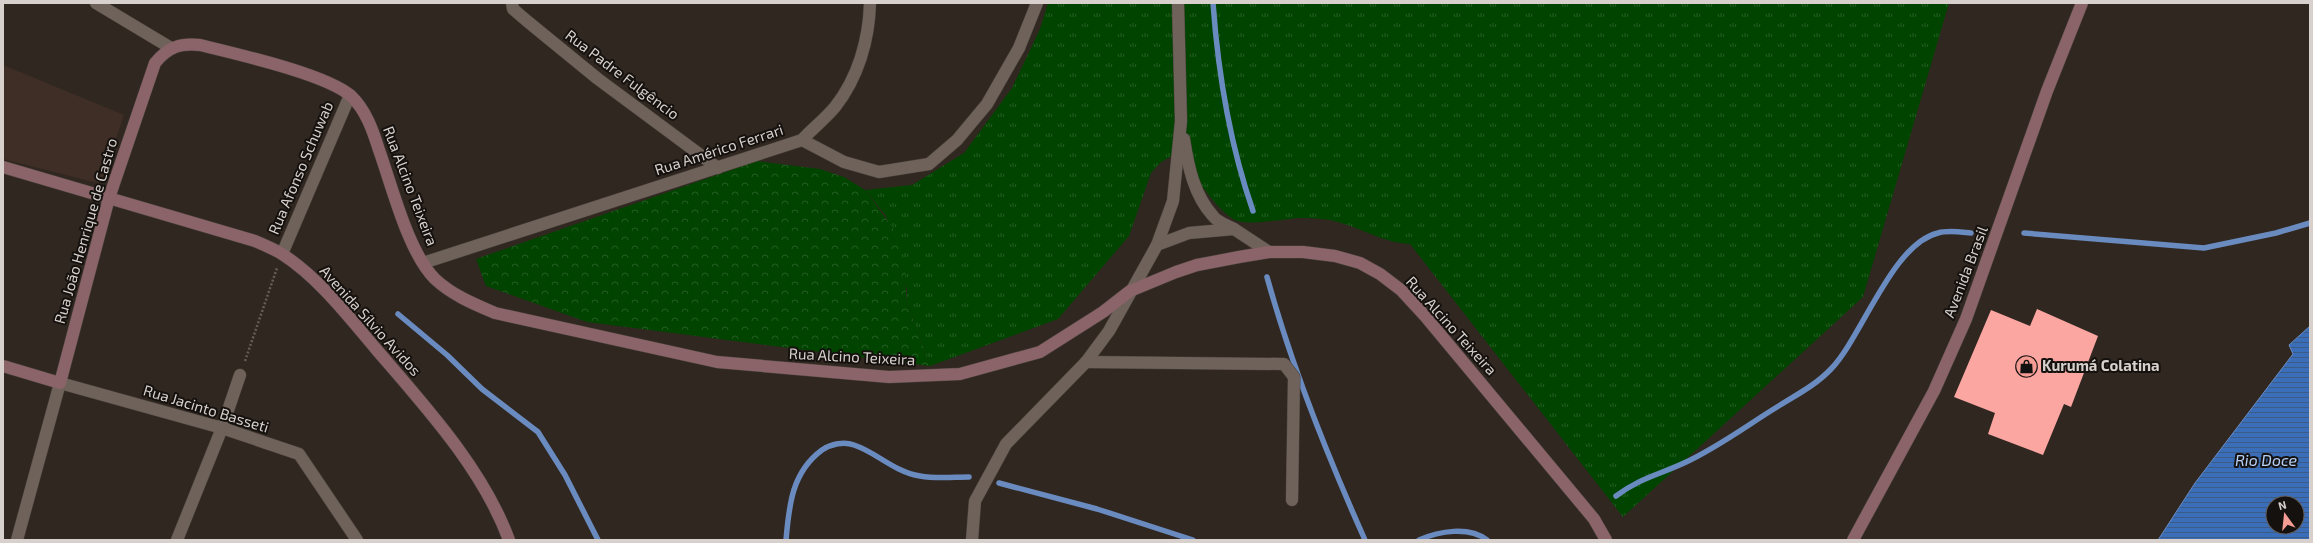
<svg xmlns="http://www.w3.org/2000/svg" width="2313" height="543" font-family="'Exo 2',sans-serif">
<style>
.built{fill:#3e2e25}
.grass{fill:url(#grass-tufts)}
.forest{fill:url(#forest-crowns)}
.water{fill:url(#water-rules);stroke:#6a8bbf;fill-rule:evenodd}
.lines{fill:none;stroke-linecap:round;stroke-linejoin:round}
.stream{stroke:#6a8bbf;stroke-width:5.5}
.building{fill:#fca6a2}
.minor-casing{stroke:#4a423c;stroke-width:13}
.secondary-casing{stroke:#4a423c;stroke-width:13}
.path{stroke:#665d58;stroke-width:2.5;stroke-dasharray:2 2;stroke-linecap:butt}
.minor{stroke:#6e625b;stroke-width:12}
.secondary{stroke:#8a6468;stroke-width:12}
.labels{text-anchor:middle;stroke-width:4;stroke-linejoin:round;paint-order:stroke}
.street-label{font-size:15px;fill:#d7d0cc;stroke:#15110e}
.poi-label{font-size:15px;font-weight:bold;fill:#d7d0cc;stroke:#15110e;text-anchor:start}
.water-label{font-size:16px;font-style:italic;fill:#b5d0f8;stroke:#15110e}
</style>
<defs>
<pattern id="grass-tufts" width="24" height="20" patternUnits="userSpaceOnUse"><rect width="24" height="20" fill="#014400"/><path d="M3 7l-1-3M5 7V3M7 7l1-3M15 17l-1-3M17 17v-4M19 17l1-3" fill="none" stroke="#255e24"/></pattern>
<pattern id="forest-crowns" width="20" height="18" patternUnits="userSpaceOnUse"><rect width="20" height="18" fill="#014400"/><path d="M2 6a3 3 0 1 1 6 0M12 15a3 3 0 1 1 6 0" fill="none" stroke="#255e24"/></pattern>
<pattern id="water-rules" width="6" height="5" patternUnits="userSpaceOnUse"><rect width="6" height="5" fill="#3b6eb9"/><path d="M0 2.5h6" fill="none" stroke="#3d5b87"/></pattern>
</defs>
<rect width="100%" height="100%" fill="#312721"/>
<polygon class="built" points="3,65 124,115 101,184 3,159"/>
<path class="grass" d="M1048,3H1949L1863,297L1623,517L1410,244C1385,243 1363,229 1338,222C1328,219 1316,218 1305,218C1286,217 1248,228 1233,219C1209,203 1197,172 1173,155L1160,163L1151,173L1129,236L1058,319L930,366L907,304V289L886,216L865,190L912,185L964,153L1012,88L1040,29Z"/>
<polygon class="forest" points="757,161 820,169 844,177 865,190 895,231 904,264 907,304 930,366 587,322 486,286 476,259"/>
<path class="water" d="M2310,326V540H2158L2195,483L2293,354L2289,345ZM2273,503H2297V527H2273Z"/>
<g class="lines">
<g class="stream">
<path d="M1213,3C1218,72 1230,145 1253,211"/>
<polyline points="2024,233 2204,248 2276,233 2310,223"/>
<path d="M1267,277C1292,368 1327,455 1365,540"/>
<polyline points="398,314 447,355 482,389 538,432 565,475 598,540"/>
<polyline points="999,483 1097,509 1193,540"/>
<path d="M1616,496C1640,478 1658,475 1684,463C1717,448 1746,426 1777,407C1796,395 1816,385 1831,369C1862,337 1892,244 1938,233C1948,230 1960,232 1971,233"/>
<path d="M786,540C789,505 792,472 822,450C831,444 844,441 854,445C876,452 894,472 920,476C936,479 954,477 969,477"/>
<path d="M1419,540C1439,531 1469,526 1487,540"/>
</g>
</g>
<polygon class="building" points="2037,309 2098,336 2071,407 2064,404 2043,455 1988,434 1995,413 1954,397 1991,310 2030,326"/>
<g class="lines">
<defs>
<g id="minor">
<polyline points="96,3 171,48"/>
<polyline points="512,3 513,9 527,21 598,79 718,168"/>
<path d="M1184,139C1188,166 1194,195 1213,216C1217,222 1227,225 1234,229"/>
<path d="M802,140C812,129 825,119 835,107C858,78 869,40 870,3"/>
<polyline points="1157,245 1173,201 1181,121 1178,3"/>
<polyline points="282,254 350,95"/>
<polyline points="423,263 802,140 844,162 879,172 929,164 957,140 987,104 1019,48 1037,3"/>
<polyline points="1086,362 1284,364 1294,377 1292,500"/>
<polyline points="17,540 60,383 222,428 299,454 357,540"/>
<polyline points="177,540 222,428 240,375"/>
<polyline points="972,540 975,501 1006,444 1086,362 1109,331 1157,245 1189,233 1234,229 1269,252"/>
</g>
<g id="secondary">
<path d="M3,167L255,241C264,245 274,249 282,254C319,278 348,316 376,349C425,406 483,469 509,540"/>
<path d="M3,366L60,383L109,198L155,63C168,47 180,43 200,45C236,54 326,74 351,96C366,110 373,131 379,150C392,186 408,252 435,279C452,295 474,304 495,313L717,362L889,377L960,374L1040,352L1103,312L1130,291L1176,272L1197,265L1239,257L1269,252H1303L1335,256L1360,263L1380,274L1401,290L1425,316L1594,519L1606,540"/>
<polyline points="1853,540 1934,391 1966,319 2047,91 2082,3"/>
</g>
</defs>
<use href="#minor" class="minor-casing"/>
<use href="#secondary" class="secondary-casing"/>
<polyline class="path" points="245,361 277,268"/>
<use href="#minor" class="minor"/>
<use href="#secondary" class="secondary"/>
</g>
<defs>
<symbol id="shop-disc" viewBox="-11 -11 22 22"><circle r="9.5" fill="#f59c94" stroke="#15110e"/><path d="M-5-2.5h2.3a2.7 3.5 0 0 1 5.4 0H5L5.5 6h-11ZM-1.5-2.5h3a1.5 2.3 0 0 0-3 0Z" fill="#111"/></symbol>
</defs>
<g fill-rule="evenodd">
<use href="#shop-disc" x="2014" y="354" width="25" height="25"/>
</g>
<g class="labels">
<g class="street-label">
<text transform="translate(622 75) rotate(37)" y="5">Rua Padre Fulgêncio</text>
<text transform="translate(719 150) rotate(-18)" y="5">Rua Américo Ferrari</text>
<text transform="translate(301 168) rotate(-67)" y="5">Rua Afonso Schuwab</text>
<text transform="translate(410 186) rotate(69)" y="5">Rua Alcino Teixeira</text>
<text transform="translate(86 231) rotate(-74)" y="5">Rua João Henrique de Castro</text>
<text transform="translate(1966 272) rotate(-69)" y="5">Avenida Brasil</text>
<text transform="translate(370 321) rotate(48)" y="5">Avenida Sílvio Avidos</text>
<text transform="translate(1451 326) rotate(48)" y="5">Rua Alcino Teixeira</text>
<text transform="translate(852 357) rotate(3)" y="5">Rua Alcino Teixeira</text>
<text transform="translate(206 409) rotate(17)" y="5">Rua Jacinto Basseti</text>
</g>
<g class="poi-label">
<text x="2042" y="371">Kurumá Colatina</text>
</g>
<g class="water-label">
<text x="2266" y="466">Rio Doce</text>
</g>
</g>
<rect width="2313" height="543" fill="none" stroke="#d7d0cc" stroke-width="8"/>
<g transform="translate(2285 515) rotate(345)"><circle r="19" fill="#15110e" stroke="#635d5a"/>
<path d="M0-3L7 15L0 10L-7 15Z" fill="#f59c94"/>
<text y="-6" font-size="11" font-weight="bold" text-anchor="middle" fill="#d7d0cc">N</text>
</g>
</svg>
